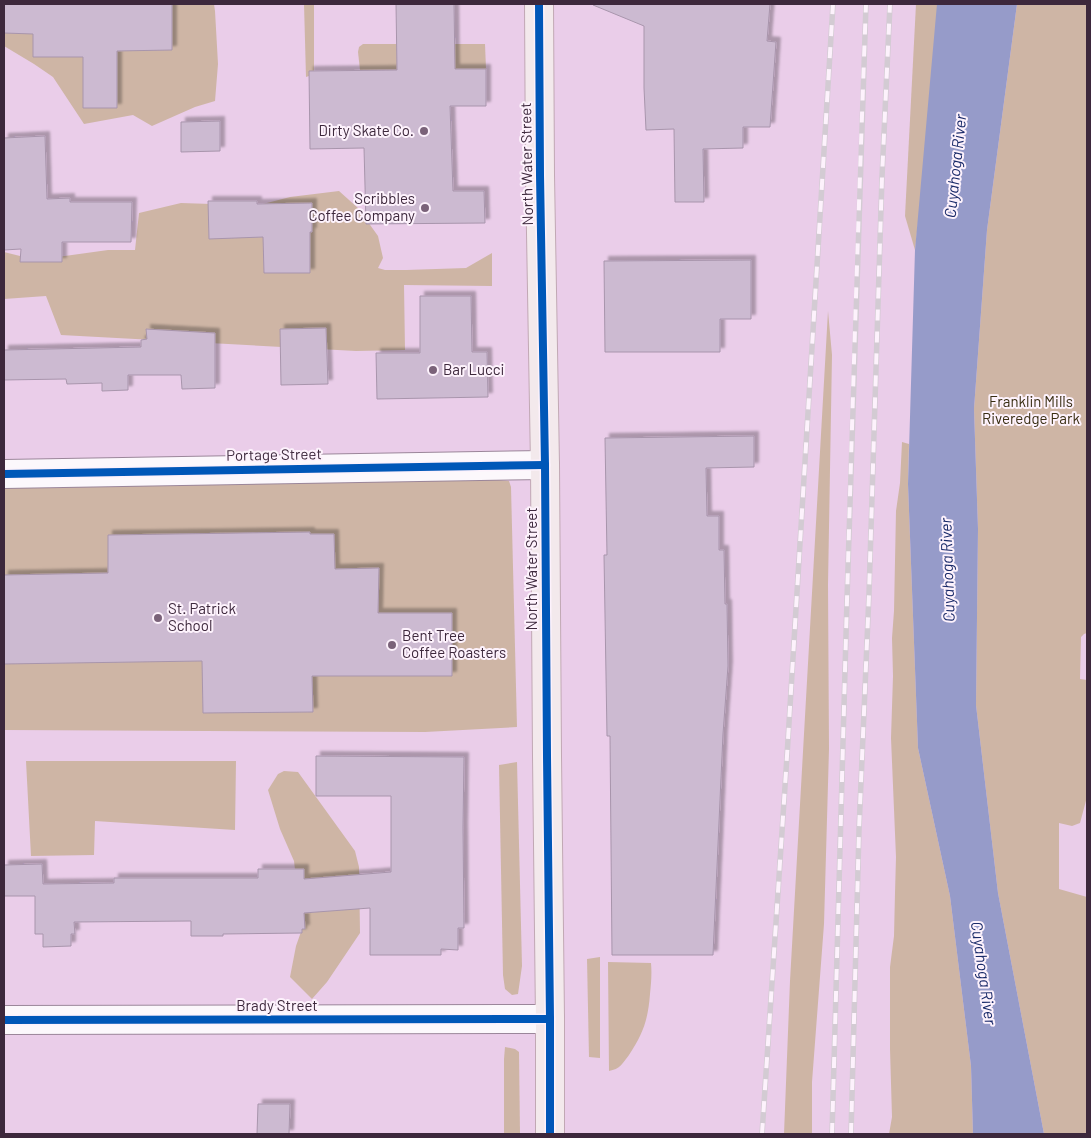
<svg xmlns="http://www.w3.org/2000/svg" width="1091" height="1138" font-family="Barlow,sans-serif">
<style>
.green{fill:#ceb5a5}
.water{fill:#969bc9}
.building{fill:#ccbad1;stroke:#a895ac;filter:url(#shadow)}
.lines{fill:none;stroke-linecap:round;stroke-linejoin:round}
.minor-casing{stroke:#9b869a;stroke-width:30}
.major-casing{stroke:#c1a8b4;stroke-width:30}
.minor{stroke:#fcf8fc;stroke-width:28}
.major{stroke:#f3e9ec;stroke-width:28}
.rail-casing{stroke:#d3cbd3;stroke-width:5.5}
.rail{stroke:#fdf2fc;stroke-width:4;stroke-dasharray:11;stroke-linecap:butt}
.cycleway-casing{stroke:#fdf2fc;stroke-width:11}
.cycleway{stroke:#0057b8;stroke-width:8}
.poi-dot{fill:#7a6279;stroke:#fdf2fc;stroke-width:2}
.labels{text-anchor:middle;stroke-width:4;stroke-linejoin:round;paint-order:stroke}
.poi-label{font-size:15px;fill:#3d283c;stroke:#fdf2fc;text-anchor:start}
.street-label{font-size:15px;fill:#3d283c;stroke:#fdf2fc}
.park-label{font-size:15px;fill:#382d12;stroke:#fdf2fc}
.water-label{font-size:16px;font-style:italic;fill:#182968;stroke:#fdf2fc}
</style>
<defs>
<filter id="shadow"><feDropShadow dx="4.5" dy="-4.5" stdDeviation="1" flood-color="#0004"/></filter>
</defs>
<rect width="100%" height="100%" fill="#eacde9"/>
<g class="green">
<polygon points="4,4 214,4 215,11 218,64 215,101 195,107 152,126 133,115 84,124 53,77 34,64 4,46"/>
<polygon points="304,4 314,4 314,71 309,76 306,77"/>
<polygon points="916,4 942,4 915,250 905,216"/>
<polygon points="1017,4 1087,4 1087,633 1084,634 1081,637 1080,679 1087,680 1087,797 1080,823 1072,826 1059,823 1059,889 1087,897 1087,1134 1044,1134 998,893 976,705 978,529 974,409 987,230"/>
<polygon points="363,44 485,44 486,69 360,70 358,52 359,47"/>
<polygon points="339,191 358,208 378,236 383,258 378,268 385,270 406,270 466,268 492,253 492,286 404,285 405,350 356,351 61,335 46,296 4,299 4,252 36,260 108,250 135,250 139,213 181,203 242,205 263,204 290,197"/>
<polygon points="828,311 832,355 828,585 829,749 824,924 812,1082 812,1134 784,1134 790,981"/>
<polygon points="902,442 909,444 908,484 918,748 950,896 971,1066 973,1134 889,1134 892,1117 890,1049 890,967 894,936 895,893 896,857 891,738 893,676 892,638 894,611 896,511 900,483"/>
<polygon points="480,478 509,481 511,487 517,727 425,732 4,730 4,485"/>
<polygon points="26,761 236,761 235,830 95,821 94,855 31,856"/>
<polygon points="517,762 522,966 518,994 512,995 505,989 503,975 499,765"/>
<polygon points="284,771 298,772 355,851 359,867 360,933 327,982 312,999 290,977 296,946 302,929 294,861 280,829 268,790 278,774"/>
<polygon points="600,957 600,1058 589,1057 587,959"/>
<path d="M608,962L651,963C652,974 651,984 650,994C648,1020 643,1034 629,1055C622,1064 620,1069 609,1071Z"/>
<polygon points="505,1047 515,1049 519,1052 520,1134 504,1134 504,1059"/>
</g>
<polygon class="water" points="937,4 1017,4 987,230 974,409 978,529 976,705 998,893 1044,1134 973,1134 971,1066 950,896 918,748 908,484 915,250"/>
<g class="building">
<polygon points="4,4 172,4 172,50 117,51 117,108 83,108 83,57 33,57 33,34 4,33"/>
<polygon points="396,4 454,4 455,69 486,69 486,106 450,106 453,191 484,191 485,223 366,224 364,148 310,149 309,71 397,70"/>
<polygon points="593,4 770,4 767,41 776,42 770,127 743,127 743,148 703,149 704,202 675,202 674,129 646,130 644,88 644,26 593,5"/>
<polygon points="220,121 220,151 181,152 181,122"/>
<polygon points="45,136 47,199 70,198 70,202 132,202 131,242 62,242 62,262 20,262 21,249 4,250 4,138"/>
<polygon points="208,201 257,201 257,204 312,203 312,232 310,232 310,273 264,273 263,237 209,239"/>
<polygon points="751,260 751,319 720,319 720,352 605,352 604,261"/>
<polygon points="420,296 471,296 472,352 487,352 488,397 377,399 376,353 420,353"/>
<polygon points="326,328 328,384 281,385 280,329"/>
<polygon points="146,329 215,333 215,388 182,389 181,375 128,375 128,390 102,391 102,383 67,384 66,379 4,380 4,350 141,347 141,340 147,339"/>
<polygon points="754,436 754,467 706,468 707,516 719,516 719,550 724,550 725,604 727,604 728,666 723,734 713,955 612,955 610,736 607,736 604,555 607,555 605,438"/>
<polygon points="310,532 310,534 334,534 335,569 379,568 378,613 452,613 452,676 312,676 313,712 203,713 202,661 4,664 4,575 108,573 108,535"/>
<polygon points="316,756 464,757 463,827 464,928 458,928 458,950 441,949 441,955 370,955 370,908 304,913 305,929 302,929 302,933 223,934 223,936 191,936 191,921 74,922 75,934 71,934 71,946 43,947 43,934 35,934 35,896 4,896 4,865 42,864 43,884 114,883 114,878 258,878 258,869 304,869 304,879 391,872 391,796 316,796"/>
<polygon points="258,1104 290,1104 289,1134 257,1134"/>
</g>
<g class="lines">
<defs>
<g id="minor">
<polyline points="4,474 545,465"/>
<polyline points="4,1020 550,1019"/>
</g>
<polyline id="major" points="539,4 540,175 545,465 547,756 550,1019 550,1134"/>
</defs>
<use href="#minor" class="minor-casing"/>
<use href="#major" class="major-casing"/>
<use href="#minor" class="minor"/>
<use href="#major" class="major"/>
<defs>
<g id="rail">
<polyline points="762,1134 787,756 833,4"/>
<path d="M832,1134C843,757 852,381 866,4"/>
<polyline points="851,1134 859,830 869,594 882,177 890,4"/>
</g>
</defs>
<use href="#rail" class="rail-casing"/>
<use href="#rail" class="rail"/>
<defs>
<g id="cycleway">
<polyline points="539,4 540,175 545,465 547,756 550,1019 550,1134"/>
<polyline points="4,474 545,465"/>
<polyline points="4,1020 550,1019"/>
</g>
</defs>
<use href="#cycleway" class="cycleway-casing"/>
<use href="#cycleway" class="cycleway"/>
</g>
<g class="poi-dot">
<circle cx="424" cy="131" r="5"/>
<circle cx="425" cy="208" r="5"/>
<circle cx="433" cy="370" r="5"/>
<circle cx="158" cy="618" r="5"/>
<circle cx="392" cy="645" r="5"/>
</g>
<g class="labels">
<g class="poi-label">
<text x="414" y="136" text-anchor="end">Dirty Skate Co.</text>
<text x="415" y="204" text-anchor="end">Scribbles<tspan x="415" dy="17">Coffee Company</tspan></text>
<text x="443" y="375">Bar Lucci</text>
<text x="168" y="614">St. Patrick<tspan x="168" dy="17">School</tspan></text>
<text x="402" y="641">Bent Tree<tspan x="402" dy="17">Coffee Roasters</tspan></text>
</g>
<g class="street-label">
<text transform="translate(527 164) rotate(-91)" y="5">North Water Street</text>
<text transform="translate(274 455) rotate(-1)" y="5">Portage Street</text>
<text transform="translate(532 569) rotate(-90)" y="5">North Water Street</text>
<text x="277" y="1011">Brady Street</text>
</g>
<g class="park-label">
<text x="1031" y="407">Franklin Mills<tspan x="1031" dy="17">Riveredge Park</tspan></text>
</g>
<g class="water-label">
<text transform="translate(955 166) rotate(-84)" y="6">Cuyahoga River</text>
<text transform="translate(947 570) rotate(-92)" y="6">Cuyahoga River</text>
<text transform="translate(984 973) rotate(82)" y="6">Cuyahoga River</text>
</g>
</g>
<rect width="1091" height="1138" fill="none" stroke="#3d283c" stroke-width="10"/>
</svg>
